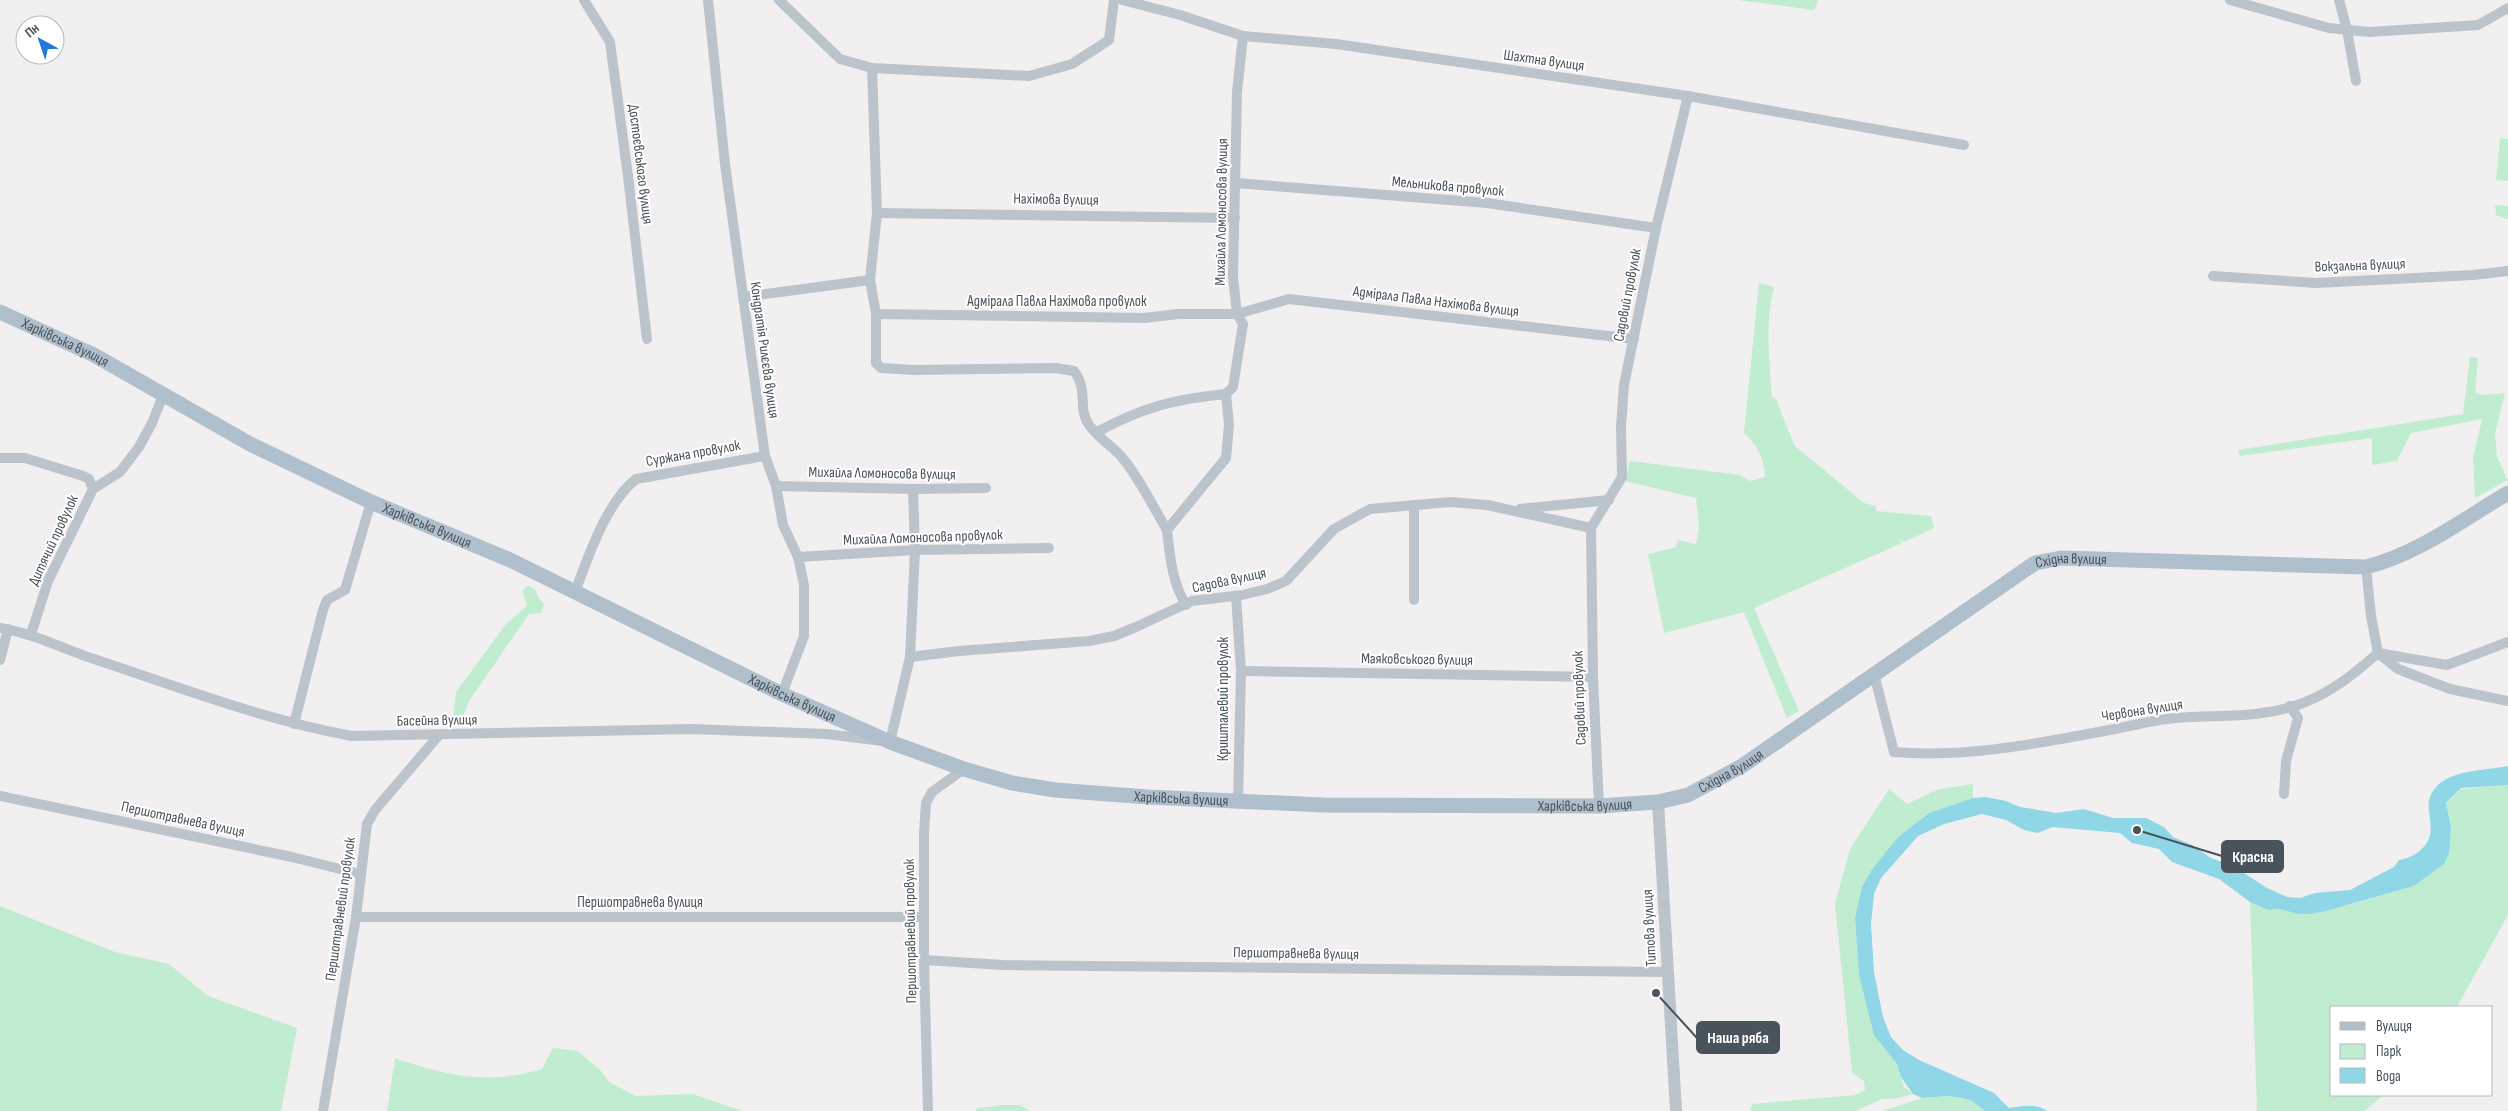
<svg xmlns="http://www.w3.org/2000/svg" width="2508" height="1111" font-family="'Sofia Sans Condensed',sans-serif">
<style>
.green{fill:#c0edd0}
.water{fill:#8fd7e7}
.lines{fill:none;stroke-linecap:round;stroke-linejoin:round}
.minor{stroke:#bbc4cb;stroke-width:10}
.tertiary{stroke:#bbc4cb;stroke-width:12}
.primary{stroke:#b0bfcc;stroke-width:15}
.labels{text-anchor:middle;stroke-width:4;stroke-linejoin:round;paint-order:stroke}
.street-label{font-size:15px;fill:#48535c;stroke:#fff}
.leader{fill:none;stroke:#48535c;stroke-width:2}
.callout-dot{fill:#48535c;stroke:#fff;stroke-width:2}
.callout{fill:#48535c;stroke:#48535c;stroke-width:2}
.callout-label{font-size:16px;text-anchor:middle;font-weight:bold;fill:#fff}
</style>
<rect width="100%" height="100%" fill="#f1efef"/>
<g class="green">
<polygon points="1738,0 1817,0 1818,1 1814,10"/>
<polygon points="2500,138 2508,139 2508,181 2496,180"/>
<polygon points="2495,205 2508,206 2508,219 2496,215"/>
<path d="M1759,283L1774,287C1765,323 1769,360 1772,397L1776,399L1794,445L1864,503L1876,506V511L1931,516L1934,528L1904,542L1896,538L1902,543L1754,608L1799,711L1787,718L1744,612L1664,633L1648,554L1676,547L1678,540L1696,544L1699,526L1696,498L1625,481L1630,461L1740,475L1750,481L1765,477C1764,458 1758,446 1744,433Z"/>
<polygon points="2470,357 2478,358 2475,393 2483,395 2505,393 2495,434 2497,457 2508,480 2475,498 2473,458 2482,419 2411,433 2397,461 2372,465 2372,438 2240,456 2238,450 2463,414"/>
<polygon points="529,586 535,589 539,599 544,603 541,613 529,614 469,701 461,721 458,724 453,719 456,692 506,624 527,606 523,592 524,588"/>
<polygon points="1973,784 1973,798 1929,813 1898,837 1873,868 1855,918 1859,975 1874,1033 1897,1064 1904,1087 1913,1094 1893,1099 1882,1099 1855,1111 1750,1111 1752,1104 1855,1095 1865,1090 1864,1081 1852,1073 1835,904 1850,849 1889,789 1907,804 1939,789"/>
<polygon points="2508,785 2508,915 2457,1007 2332,1007 2332,1095 2383,1095 2365,1111 2257,1111 2250,902 2268,910 2279,909 2298,914 2349,905 2414,886 2444,864 2451,827 2446,804 2461,789"/>
<polygon points="0,906 115,952 169,964 208,996 297,1028 281,1111 0,1111"/>
<path d="M553,1048L578,1051L601,1071L609,1082L636,1096L693,1094L742,1111H387L395,1058C446,1076 489,1085 542,1069Z"/>
<polygon points="1948,1096 1972,1101 1985,1111 1883,1111 1922,1098"/>
<polygon points="1003,1105 1020,1105 1030,1111 975,1111 978,1108"/>
</g>
<path class="water" d="M2508,766V785L2461,788L2446,803L2451,827L2449,853L2444,864L2414,886L2326,911L2310,914H2298L2279,909L2268,910L2250,902L2219,879L2172,862L2159,849L2132,843L2120,833L2052,827L2038,833L2024,830L2006,820L1982,814L1944,824L1918,836L1881,878L1874,894L1871,924L1874,972L1883,1017L1891,1037L1903,1050L1919,1060L1994,1093L2009,1108C2021,1106 2037,1103 2047,1111H1985L1972,1101L1961,1098L1948,1096L1922,1098L1913,1094L1901,1077L1897,1064L1874,1035L1859,975L1855,918L1862,887L1873,868L1898,837L1929,813L1973,798L1985,797L2006,801L2020,807L2056,813L2084,809L2113,818H2146L2164,827L2173,837L2192,845L2211,858L2233,866L2267,888L2287,897L2300,898L2315,893L2350,890L2394,867L2399,860C2412,858 2427,849 2430,835C2434,818 2421,804 2436,787C2453,769 2485,771 2508,766Z"/>
<g class="lines">
<g class="minor">
<polyline points="584,0 610,42 628,176 647,339"/>
<polyline points="708,0 725,164 765,456 776,486 783,525 798,557 804,585 804,636 782,694"/>
<polyline points="779,0 840,59 872,68 1029,76 1072,64 1109,40 1114,0"/>
<polyline points="1122,0 1180,15 1243,36 1336,44 1688,96 1964,145"/>
<polyline points="2230,0 2329,28 2369,32 2478,25 2508,8"/>
<polyline points="2339,0 2347,30 2356,81"/>
<path d="M872,68L877,213L870,280L876,314V363L881,368L914,370L1056,368L1074,371C1089,390 1077,408 1089,425C1097,436 1110,445 1120,455C1139,477 1152,505 1167,530"/>
<polyline points="1236,183 1487,203 1656,228"/>
<polyline points="877,213 1235,218"/>
<polyline points="2213,276 2316,283 2473,275 2508,271"/>
<polyline points="743,297 870,280"/>
<polyline points="876,314 1144,318 1178,314 1237,314 1289,299 1634,339"/>
<path d="M1097,432C1143,407 1175,399 1226,394"/>
<polyline points="0,458 25,458 83,476 89,479 93,489"/>
<polyline points="776,486 913,489 986,488"/>
<polyline points="1520,509 1609,500"/>
<polyline points="1591,528 1622,477 1621,427 1624,385 1656,228 1688,96"/>
<polyline points="1591,528 1593,677 1599,806"/>
<polyline points="798,557 915,550 1049,548"/>
<polyline points="2366,567 2371,616 2378,653 2447,665 2508,642"/>
<path d="M575,592C589,555 606,503 636,479L765,456"/>
<polyline points="1236,596 1241,671 1238,802"/>
<polyline points="1414,600 1414,505"/>
<path d="M1186,605C1172,582 1170,557 1167,530L1226,458L1229,425L1226,394L1233,387L1243,324L1237,314L1233,277L1237,92L1243,36"/>
<path d="M0,628C36,634 63,649 97,660C181,688 265,720 352,736L692,729L826,734L890,742L910,657L915,550L913,489"/>
<polyline points="31,634 48,581 93,489 120,472 139,447 152,423 164,393"/>
<polyline points="910,657 959,651 1089,641 1114,636 1136,627 1192,601 1242,595 1267,589 1286,581 1334,529 1370,509 1451,502 1487,505 1591,528"/>
<polyline points="0,660 8,629"/>
<polyline points="1241,671 1593,677"/>
<path d="M1874,674L1894,752C1965,758 2035,744 2104,731C2128,727 2152,720 2175,718C2221,714 2257,720 2303,703C2332,692 2355,673 2378,653L2398,669L2450,689L2508,701"/>
<polyline points="294,724 323,610 327,600 345,590 371,502"/>
<polyline points="2284,794 2286,761 2298,718 2290,706"/>
<polyline points="0,796 292,857 360,874"/>
<polyline points="356,917 924,917"/>
<polyline points="924,960 1003,965 1667,972"/>
<polyline points="323,1111 356,917 367,824 375,810 439,735"/>
<polyline points="928,1111 924,960 924,832 926,803 932,792 964,769"/>
</g>
<polyline class="tertiary" points="1658,802 1676,1111"/>
<path class="primary" id="s1" d="M0,312L94,355L250,444L371,502L508,559L782,694L890,742L964,769L1012,783L1055,790L1148,797L1323,805L1599,806L1658,802L1688,795L1742,766L2035,563L2061,558L2366,567C2418,554 2462,520 2508,493"/>
</g>
<g class="labels">
<g class="street-label">
<text transform="translate(1544 60) rotate(8)" y="5">Шахтна вулиця</text>
<text transform="translate(641 164) rotate(83)" y="5">Достоєвського вулиця</text>
<text transform="translate(1448 186) rotate(5)" y="5">Мельникова провулок</text>
<text transform="translate(1056 199) rotate(1)" y="5">Нахімова вулиця</text>
<text transform="translate(1221 212) rotate(-89)" y="5">Михайла Ломоносова вулиця</text>
<text transform="translate(2360 265) rotate(-2)" y="5">Вокзальна вулиця</text>
<text transform="translate(1627 295) rotate(-79)" y="5">Садовий провулок</text>
<text x="1057" y="306">Адмірала Павла Нахімова провулок</text>
<text transform="translate(1436 301) rotate(7)" y="5">Адмірала Павла Нахімова вулиця</text>
<text dy="5" stroke="none"><textPath href="#s1" startOffset="72">Харківська вулиця</textPath></text>
<text transform="translate(765 350) rotate(82)" y="5">Кондратія Рилєєва вулиця</text>
<text transform="translate(693 453) rotate(-10)" y="5">Суржана провулок</text>
<text transform="translate(882 473) rotate(1)" y="5">Михайла Ломоносова вулиця</text>
<text dy="5" stroke="none"><textPath href="#s1" startOffset="478">Харківська вулиця</textPath></text>
<text transform="translate(923 537) rotate(-2)" y="5">Михайла Ломоносова провулок</text>
<text transform="translate(53 540) rotate(-65)" y="5">Дитячий провулок</text>
<text dy="5" stroke="none"><textPath href="#s1" startOffset="2250">Східна вулиця</textPath></text>
<text transform="translate(1229 580) rotate(-12)" y="5">Садова вулиця</text>
<text transform="translate(1417 659) rotate(1)" y="5">Маяковського вулиця</text>
<text dy="5" stroke="none"><textPath href="#s1" startOffset="882">Харківська вулиця</textPath></text>
<text transform="translate(1579 698) rotate(-92)" y="5">Садовий провулок</text>
<text transform="translate(1223 699) rotate(-90)" y="5">Кришталевий провулок</text>
<text transform="translate(2142 710) rotate(-9)" y="5">Червона вулиця</text>
<text transform="translate(437 720) rotate(-1)" y="5">Басейна вулиця</text>
<text dy="5" stroke="none"><textPath href="#s1" startOffset="1845">Східна вулиця</textPath></text>
<text dy="5" stroke="none"><textPath href="#s1" startOffset="1288">Харківська вулиця</textPath></text>
<text dy="5" stroke="none"><textPath href="#s1" startOffset="1692">Харківська вулиця</textPath></text>
<text transform="translate(183 819) rotate(12)" y="5">Першотравнева вулиця</text>
<text x="640" y="907">Першотравнева вулиця</text>
<text transform="translate(340 909) rotate(-82)" y="5">Першотравневий провулок</text>
<text transform="translate(1649 928) rotate(-93)" y="5">Титова вулиця</text>
<text transform="translate(910 931) rotate(-91)" y="5">Першотравневий провулок</text>
<text transform="translate(1296 953) rotate(1)" y="5">Першотравнева вулиця</text>
</g>
</g>
<path class="leader" d="M2137 830L2222 856M1656 993L1697 1038"/>
<g class="callout-dot">
<circle cx="2137" cy="830" r="5"/>
<circle cx="1656" cy="993" r="5"/>
</g>
<g class="callout">
<rect x="2222" y="841" width="61" height="31" rx="5"/>
<rect x="1697" y="1022" width="82" height="31" rx="5"/>
</g>
<g class="callout-label">
<text x="2253" y="862">Красна</text>
<text x="1738" y="1043">Наша ряба</text>
</g>
<rect x="2330" y="1006" width="162" height="90" fill="#ffffff" stroke="#b6babe"/>
<rect x="2340" y="1022" width="25" height="8" fill="#b0bfcc" stroke="#b6babe"/>
<text x="2376" y="1031" font-size="15" fill="#48535c">Вулиця</text>
<rect x="2340" y="1044" width="25" height="15" fill="#c0edd0" stroke="#b6babe"/>
<text x="2376" y="1056" font-size="15" fill="#48535c">Парк</text>
<rect x="2340" y="1068" width="25" height="15" fill="#8fd7e7" stroke="#b6babe"/>
<text x="2376" y="1081" font-size="15" fill="#48535c">Вода</text>
<g transform="translate(40 40) rotate(320)"><circle r="24" fill="#ffffff" stroke="#b6babe"/>
<path d="M0-4L9 19L0 12L-9 19Z" fill="#2277d8"/>
<text y="-8" font-size="14" font-weight="bold" text-anchor="middle" fill="#48535c">Пн</text>
</g>
</svg>
